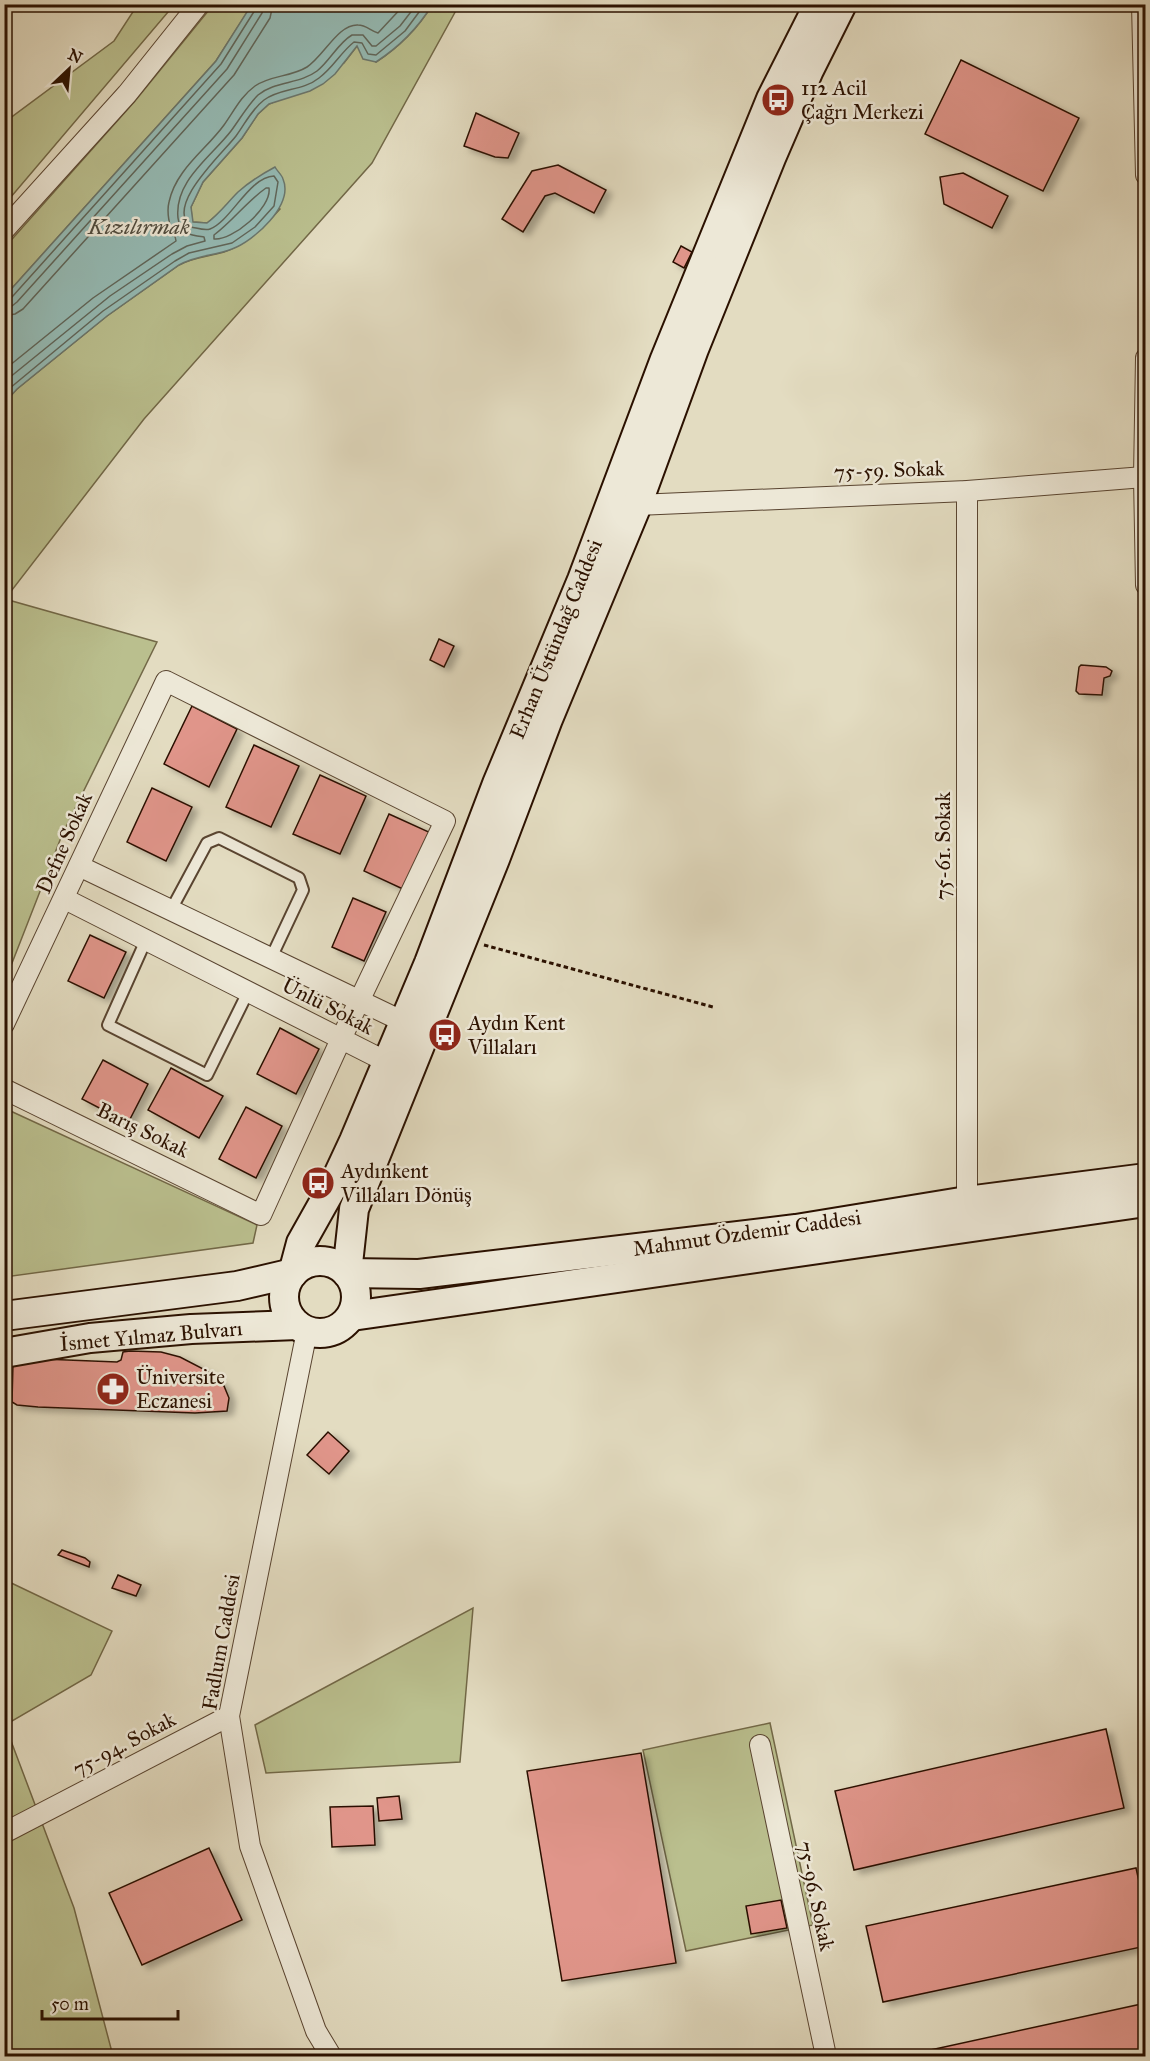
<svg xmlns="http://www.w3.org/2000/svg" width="1150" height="2061" font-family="'IM FELL Great Primer',serif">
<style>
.green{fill:#babf8e;stroke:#726847;stroke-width:1.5}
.water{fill:#95bbb5;stroke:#6b776d;stroke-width:1.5}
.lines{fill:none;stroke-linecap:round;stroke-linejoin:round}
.shore{stroke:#60665a;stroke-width:1.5}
.building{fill:#e0958a;stroke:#2b1100;stroke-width:1.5;filter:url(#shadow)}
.lane-casing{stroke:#594430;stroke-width:14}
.street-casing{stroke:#594430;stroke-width:22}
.secondary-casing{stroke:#2b1100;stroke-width:32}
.path{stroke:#2b1100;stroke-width:3;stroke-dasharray:4.5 3;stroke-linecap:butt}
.lane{stroke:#ede8d7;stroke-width:10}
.street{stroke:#ede8d7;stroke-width:20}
.secondary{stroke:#ede8d7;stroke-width:28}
.labels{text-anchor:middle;stroke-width:5;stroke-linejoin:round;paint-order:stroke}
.poi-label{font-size:21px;fill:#2b1100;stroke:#ede8d7;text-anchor:start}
.street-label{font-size:21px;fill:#2b1100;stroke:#ede8d7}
.water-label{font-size:22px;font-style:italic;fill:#504c3f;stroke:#ede8d7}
</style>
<defs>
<filter id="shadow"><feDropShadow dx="6" dy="4" stdDeviation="3" flood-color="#0004"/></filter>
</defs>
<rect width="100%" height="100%" fill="#e3dcc1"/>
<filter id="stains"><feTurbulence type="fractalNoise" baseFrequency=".00333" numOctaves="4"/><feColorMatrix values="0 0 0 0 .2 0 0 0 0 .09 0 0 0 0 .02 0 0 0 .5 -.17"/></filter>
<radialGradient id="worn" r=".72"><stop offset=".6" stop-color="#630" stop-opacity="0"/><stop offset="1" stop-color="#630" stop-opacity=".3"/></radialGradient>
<g class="green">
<polygon points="138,4 174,5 5,204 5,122 114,41"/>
<polygon points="213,5 252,5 216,61 5,296 5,247 135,101"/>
<path d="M432,5H459L372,163L144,419L5,599L157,642L62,835L5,981V402L17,389L107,316L179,265C194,257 207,257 224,252C246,245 265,226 280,209L250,183C234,195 223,212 207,223L192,222L191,207L203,182L242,138L258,114L269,104L283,98L344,63L357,46L376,62C399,47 418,28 432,5Z"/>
<polygon points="4,1108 257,1225 253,1243 5,1277"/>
<polygon points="5,1580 112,1631 91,1675 5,1725 74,1908 113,2056 5,2056"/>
<polygon points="473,1608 460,1762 266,1773 255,1725"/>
<polygon points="770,1723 813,1925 686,1951 643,1750"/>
</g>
<path class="water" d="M252,4L432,5C418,28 399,47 376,62L363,59L357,46L335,74L323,84L310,91L269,104L258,114L242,138L203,182L191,207L193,222L207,223C219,214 227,203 238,192C249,182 262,174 275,167C277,171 282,175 283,179C294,205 254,241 232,249C214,256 196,255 179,265L107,316L17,389L5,402V296L216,61Z"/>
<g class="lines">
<g class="shore">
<path d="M266,188H269C272,208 232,241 214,239V235C233,221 246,202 266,188Z"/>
<polyline points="4,299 12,297 221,64 255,10 256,4"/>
<polyline points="4,307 12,306 17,302 227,69 262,13 264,4"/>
<polyline points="4,316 15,314 23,309 234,75 270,18 273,4"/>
<path d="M4,370L93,298L176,241C176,236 173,234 171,229C169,222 167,210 169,202C176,169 206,150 224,125C234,111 241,96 255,86C271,75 291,77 307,67C324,56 338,24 358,25C366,25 371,31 378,33L405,4"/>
<path d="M4,382L110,296L172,254L187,246L205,241L204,237C190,235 180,234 178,218C174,181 211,157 231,131C240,119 247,106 258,95C275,81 300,84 317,71C330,61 338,43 352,35H363L372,46H376L400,26L417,4"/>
<path d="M4,393L103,311L175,261L189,253L232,243L255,227L274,206L278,182L274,176C249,177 231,221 210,229C205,231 197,228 191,227C164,206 223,153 236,136C245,124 251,110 264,100C280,88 303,91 319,78C333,68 341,52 354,42L362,43L368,54L376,55L405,31L425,4"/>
</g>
</g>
<g class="building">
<polygon points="961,60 1079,118 1043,191 925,134"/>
<polygon points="476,113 519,133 508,158 495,157 464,146"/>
<polygon points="558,165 606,190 594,213 555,193 545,196 523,232 502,219 532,171"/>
<polygon points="963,173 1008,196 992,228 944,204 940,177"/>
<polygon points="681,246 692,252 684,268 673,262"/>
<polygon points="439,639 454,646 444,667 430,660"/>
<polygon points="1081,665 1106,667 1112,671 1110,676 1104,678 1102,695 1079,694 1076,691 1079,667"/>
<polygon points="192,706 237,729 209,787 164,764"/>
<polygon points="254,745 299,766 271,827 226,807"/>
<polygon points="320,775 366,796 340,854 293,834"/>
<polygon points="152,788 192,807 166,861 127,842"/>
<polygon points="389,814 431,833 405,890 364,871"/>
<polygon points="353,898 386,912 364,961 332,947"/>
<polygon points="90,935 126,952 104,998 68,981"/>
<polygon points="280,1028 319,1049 296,1094 257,1074"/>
<polygon points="103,1060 148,1084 128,1123 82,1099"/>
<polygon points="171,1068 223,1096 199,1138 148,1110"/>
<polygon points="246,1107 282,1126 256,1178 219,1159"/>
<polygon points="130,1351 161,1352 180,1357 211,1373 224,1386 229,1398 227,1411 195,1413 38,1407 17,1405 12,1402 13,1363 17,1358 117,1362 121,1360 123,1352"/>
<polygon points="328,1432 349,1451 329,1474 307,1455"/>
<polygon points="62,1550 85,1558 90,1562 89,1567 58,1555"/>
<polygon points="118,1575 141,1585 136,1596 112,1588"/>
<polygon points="1106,1729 1124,1808 854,1870 835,1791"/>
<polygon points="641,1753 676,1963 562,1981 527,1771"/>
<polygon points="399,1796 402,1819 379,1821 377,1798"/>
<polygon points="373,1806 375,1845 332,1847 330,1807"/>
<polygon points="209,1848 242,1920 142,1965 109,1893"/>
<polygon points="1136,1868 1146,1913 1146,1946 883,2002 866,1926"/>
<polygon points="781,1900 787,1928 751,1934 746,1906"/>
<polygon points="1146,2003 1146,2056 903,2056"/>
</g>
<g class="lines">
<defs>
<g id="lane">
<polyline points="171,910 207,843 219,838 299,878 303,890 271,958"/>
<polyline points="146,940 108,1025 207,1075 248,992"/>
</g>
<g id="street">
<polyline points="1142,4 1146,175"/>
<polyline points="4,230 127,94 199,4"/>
<polyline points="1146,358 1144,477 1146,585"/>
<polyline points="637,505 967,491 1144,477"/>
<polyline points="79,866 404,1022"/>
<polyline points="65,899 387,1062"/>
<polyline points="4,1024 166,681 445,821 341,1039 261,1215 4,1089"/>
<polyline points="967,1201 967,491"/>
<polyline points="307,1331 229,1716 250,1846 316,2031 331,2056"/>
<polyline points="760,1745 826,2056"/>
<polyline points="4,1833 229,1716"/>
</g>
<g id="secondary">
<circle cx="320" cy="1297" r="36"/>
<polyline points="293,1273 301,1243 333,1186 354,1141 429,963 497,784 582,580 665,359 771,99 819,4"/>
<polyline points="347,1273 354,1209 495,859 548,719 637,505 694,349 771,158 809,70 842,4"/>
<polyline points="347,1273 419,1274 796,1229 967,1201 1146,1178"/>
<polyline points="4,1316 237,1286 293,1273"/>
<polyline points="352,1316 1146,1202"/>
<polyline points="4,1353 90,1338 191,1329 297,1325"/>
</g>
</defs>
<use href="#lane" class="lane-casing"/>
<use href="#street" class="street-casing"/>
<use href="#secondary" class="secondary-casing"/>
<polyline class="path" points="484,945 713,1007"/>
<use href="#lane" class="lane"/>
<use href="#street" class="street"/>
<use href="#secondary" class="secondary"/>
</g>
<defs>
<symbol id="bus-disc" viewBox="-11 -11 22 22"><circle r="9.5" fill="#8f2418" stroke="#ede8d7"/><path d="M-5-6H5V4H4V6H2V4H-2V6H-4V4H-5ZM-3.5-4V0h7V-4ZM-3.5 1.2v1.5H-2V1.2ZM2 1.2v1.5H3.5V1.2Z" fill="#fff"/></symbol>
<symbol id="pharmacy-disc" viewBox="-11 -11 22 22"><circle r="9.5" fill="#8f2418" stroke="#ede8d7"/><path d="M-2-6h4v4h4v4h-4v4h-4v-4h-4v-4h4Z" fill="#fff"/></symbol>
</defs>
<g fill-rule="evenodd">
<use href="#bus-disc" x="759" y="81" width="38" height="38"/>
<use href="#bus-disc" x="426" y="1016" width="38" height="38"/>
<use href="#bus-disc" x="299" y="1164" width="38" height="38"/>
<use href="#pharmacy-disc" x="94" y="1370" width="38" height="38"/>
</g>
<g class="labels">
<g class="poi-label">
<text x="801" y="95">112 Acil<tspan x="801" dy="24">Çağrı Merkezi</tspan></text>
<text x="468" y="1030">Aydın Kent<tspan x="468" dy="24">Villaları</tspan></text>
<text x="341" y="1178">Aydınkent<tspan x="341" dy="24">Villaları Dönüş</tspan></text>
<text x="136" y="1384">Üniversite<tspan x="136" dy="24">Eczanesi</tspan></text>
</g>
<g class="street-label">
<text transform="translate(889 470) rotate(-2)" y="7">75-59. Sokak</text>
<text transform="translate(556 639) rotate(-68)" y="7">Erhan Üstündağ Caddesi</text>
<text transform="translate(64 843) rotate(-66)" y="7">Defne Sokak</text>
<text transform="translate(943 846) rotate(-90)" y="7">75-61. Sokak</text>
<text transform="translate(328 1006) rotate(27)" y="7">Ünlü Sokak</text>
<text transform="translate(143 1130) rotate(26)" y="7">Barış Sokak</text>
<text transform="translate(747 1233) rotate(-8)" y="7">Mahmut Özdemir Caddesi</text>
<text transform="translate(151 1336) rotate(-5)" y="7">İsmet Yılmaz Bulvarı</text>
<text transform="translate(221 1642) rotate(-80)" y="7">Fadlum Caddesi</text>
<text transform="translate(124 1744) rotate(-28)" y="7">75-94. Sokak</text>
<text transform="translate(816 1896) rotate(78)" y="7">75-96. Sokak</text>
</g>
<g class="water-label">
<text x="139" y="234">Kızılırmak</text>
</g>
</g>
<rect width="1150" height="2061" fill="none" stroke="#e3dcc1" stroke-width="24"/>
<rect x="6" y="6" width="1138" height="2049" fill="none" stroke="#2b1100" stroke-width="3"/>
<rect x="12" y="12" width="1126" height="2037" fill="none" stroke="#2b1100" stroke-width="1.5"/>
<g transform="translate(69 69) rotate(26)" stroke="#ede8d7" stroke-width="4.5" paint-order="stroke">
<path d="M0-4.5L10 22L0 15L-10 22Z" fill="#2b1100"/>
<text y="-9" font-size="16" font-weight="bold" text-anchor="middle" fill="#2b1100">N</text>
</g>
<path d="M42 2010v9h136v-9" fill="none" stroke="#2b1100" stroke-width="3"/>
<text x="51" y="2010" font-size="18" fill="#2b1100" stroke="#ede8d7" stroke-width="4.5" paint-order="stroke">50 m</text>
<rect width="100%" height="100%" filter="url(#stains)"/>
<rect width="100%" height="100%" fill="url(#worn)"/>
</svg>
